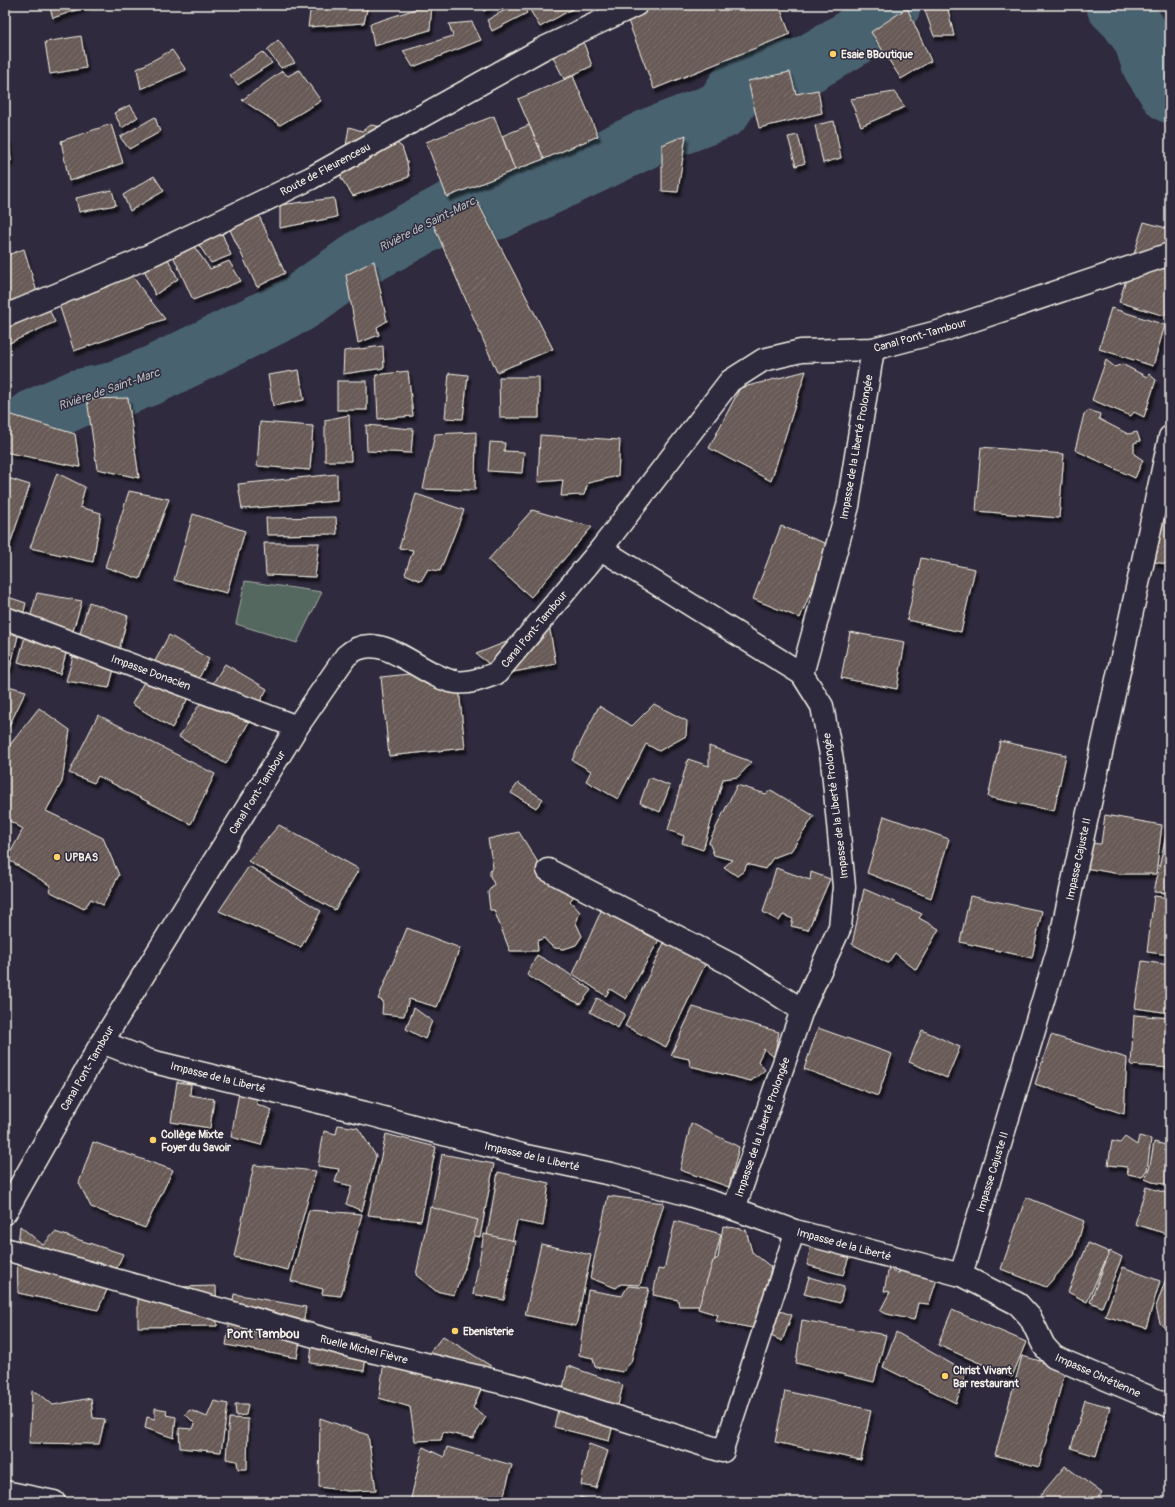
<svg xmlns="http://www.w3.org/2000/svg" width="1175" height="1507" font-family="Pangolin,sans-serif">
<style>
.grass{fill:#556760;stroke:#a4aca4}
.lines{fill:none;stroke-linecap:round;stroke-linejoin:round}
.river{stroke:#496270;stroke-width:58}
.building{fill:url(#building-hatch);stroke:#f4f1e8;filter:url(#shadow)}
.service-casing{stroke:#f4f1e8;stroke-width:22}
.minor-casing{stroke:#f4f1e8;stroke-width:25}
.service{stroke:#2f2a3d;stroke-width:19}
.minor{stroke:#2f2a3d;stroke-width:22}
.poi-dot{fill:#ffd166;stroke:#2f2a3d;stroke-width:1.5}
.labels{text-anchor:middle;stroke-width:3;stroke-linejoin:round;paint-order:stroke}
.poi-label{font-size:11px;font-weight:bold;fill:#f4f1e8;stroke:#2f2a3d;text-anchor:start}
.street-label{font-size:11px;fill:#f4f1e8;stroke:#2f2a3d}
.water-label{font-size:12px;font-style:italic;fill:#b0b8b8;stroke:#2f2a3d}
.quarter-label{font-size:13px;font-weight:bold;fill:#f4f1e8;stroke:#2f2a3d}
</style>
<defs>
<pattern id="building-hatch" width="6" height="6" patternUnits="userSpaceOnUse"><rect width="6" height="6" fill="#675a56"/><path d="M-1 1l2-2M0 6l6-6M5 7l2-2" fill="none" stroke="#7d726e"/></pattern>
<filter id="shadow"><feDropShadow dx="2.5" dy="4.5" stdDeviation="1" flood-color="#0009"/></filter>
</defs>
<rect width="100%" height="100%" fill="#2f2a3d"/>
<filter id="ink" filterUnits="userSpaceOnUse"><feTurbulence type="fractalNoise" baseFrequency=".025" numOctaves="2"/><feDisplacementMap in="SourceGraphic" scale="8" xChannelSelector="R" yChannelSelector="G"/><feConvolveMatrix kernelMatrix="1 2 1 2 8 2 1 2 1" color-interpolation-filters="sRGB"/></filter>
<g filter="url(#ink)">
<polygon class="grass" points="245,581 322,592 297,643 236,624"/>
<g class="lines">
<g class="river">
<polyline points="1115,5 1128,18 1142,38 1151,65 1170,94"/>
<polyline points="34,418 79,398 110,392 153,375 298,304 364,257 477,196 496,211 653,136 722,110 745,76 805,66 851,39 892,5"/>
</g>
</g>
<g class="building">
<polygon points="49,5 87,5 88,6 53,18"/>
<polygon points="311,5 368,5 364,23 308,27"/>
<polygon points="428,5 432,5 430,30 374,46 370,24"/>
<polygon points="481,5 494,5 484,11"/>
<polygon points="514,5 523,5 527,13 492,31 487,20"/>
<polygon points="527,5 575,5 576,7 540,27"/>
<polygon points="622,5 779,5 790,34 654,89"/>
<polygon points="923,5 947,5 954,36 934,36"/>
<polygon points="907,8 931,61 901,79 871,32"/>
<polygon points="472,22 481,40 413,67 403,51 453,36 449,24"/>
<polygon points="578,27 592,66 564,79 546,43"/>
<polygon points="81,36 86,68 50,74 45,42"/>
<polygon points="278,40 295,63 281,68 267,50"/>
<polygon points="172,50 186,70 141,89 137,69"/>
<polygon points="262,52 272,63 238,85 230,75"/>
<polygon points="299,70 321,101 280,125 242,100 282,71 288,76"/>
<polygon points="790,72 796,94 818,90 822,113 759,128 748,81"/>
<polygon points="573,76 598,136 544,159 518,99"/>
<polygon points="894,92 905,107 861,126 850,99"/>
<polygon points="130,105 138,117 122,128 114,113"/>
<polygon points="494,116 515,170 447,197 426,142"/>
<polygon points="155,117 160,132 129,149 120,137"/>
<polygon points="834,121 841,158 823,163 815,125"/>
<polygon points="111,124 123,163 69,181 61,141"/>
<polygon points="371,125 383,127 394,141 402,147 407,162 409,177 353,196 341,178 349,127 362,131"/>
<polygon points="529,125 544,159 515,170 502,136"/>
<polygon points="686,135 678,192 662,191 662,145"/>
<polygon points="798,135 805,163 796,166 788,137"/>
<polygon points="9,140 11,161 5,162 5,141"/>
<polygon points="154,176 164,191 130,211 123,195"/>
<polygon points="112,190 116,205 79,212 76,198"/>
<polygon points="251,198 285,273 257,287 222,213"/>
<polygon points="334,198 337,217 280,228 280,205"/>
<polygon points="477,201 553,349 497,372 433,224"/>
<polygon points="1144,222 1170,229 1170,298 1165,316 1119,302"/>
<polygon points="218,224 231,255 211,263 192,235"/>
<polygon points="188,238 210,269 229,261 241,281 193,300 170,249"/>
<polygon points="24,249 37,292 5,303 5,256"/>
<polygon points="163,249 178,279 155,295 141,262"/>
<polygon points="374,261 387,321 377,327 379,335 358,343 346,275"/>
<polygon points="125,264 140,287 165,319 74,351 54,289"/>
<polygon points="47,305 55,322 5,345 5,323"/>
<polygon points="1111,308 1165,325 1153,366 1099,349"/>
<polygon points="383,346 384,368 343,374 344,351"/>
<polygon points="1106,360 1115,367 1122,364 1147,377 1149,374 1156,380 1144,417 1134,412 1131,416 1092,400"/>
<polygon points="299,370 304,400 273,406 268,375"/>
<polygon points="408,371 413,416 378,419 376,375"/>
<polygon points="806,371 771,481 709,448 740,388"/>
<polygon points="449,373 468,375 463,419 445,418"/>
<polygon points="499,377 539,377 539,418 500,418"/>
<rect x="337" y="381" width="30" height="29"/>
<polygon points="128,398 139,478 97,469 87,399"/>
<polygon points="1089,410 1100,414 1099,419 1128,434 1137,432 1140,441 1134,443 1134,454 1143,460 1135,478 1075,450 1084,414"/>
<polygon points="5,413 75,434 80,467 9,453 5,450"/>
<polygon points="349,415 351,461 325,461 325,420"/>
<polygon points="260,422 313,426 310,470 257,466"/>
<polygon points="366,425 413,429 411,453 367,451"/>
<polygon points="476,432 475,490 423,489 435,434"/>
<polygon points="540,435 620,440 618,476 588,483 584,495 561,496 563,480 538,482"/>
<polygon points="490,442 505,443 504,451 524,452 522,473 488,471"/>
<polygon points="981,447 1064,454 1059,518 976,511"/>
<polygon points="57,473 85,487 80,507 101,513 93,562 30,548"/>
<polygon points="337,474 337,501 242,509 238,484"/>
<polygon points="5,477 30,485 7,553 5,552"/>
<polygon points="129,491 169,499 140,579 105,567"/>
<polygon points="416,494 464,510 440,571 428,569 421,581 405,574 413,550 399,548"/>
<polygon points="1168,498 1170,498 1170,565 1155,562"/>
<polygon points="532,510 592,527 531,597 488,560"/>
<polygon points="193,514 245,531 227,593 174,580"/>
<polygon points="336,517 337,534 267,535 266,518"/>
<polygon points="781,526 830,545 800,618 753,599"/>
<polygon points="264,543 319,543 315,577 266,575"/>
<polygon points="921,558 975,569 961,632 907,620"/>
<polygon points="37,593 82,601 60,674 18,662"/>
<polygon points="5,596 26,603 10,669 5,668"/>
<polygon points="89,602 128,616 109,688 66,681"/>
<polygon points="549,625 556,664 503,674 476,654"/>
<polygon points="850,632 905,642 897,689 841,678"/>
<polygon points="169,635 209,659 172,728 132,704"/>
<polygon points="225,664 267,689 226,764 179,737"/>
<polygon points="457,669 465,748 389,756 381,677"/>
<polygon points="5,685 26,691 7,730 5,730"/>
<polygon points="654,704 687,721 686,736 659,751 646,744 618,799 586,781 591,771 572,760 599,706 632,726"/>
<polygon points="39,708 70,730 62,782 46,811 103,838 119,875 103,905 91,899 84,909 49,891 51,886 7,859 23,829 5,818 5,751"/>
<polygon points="98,715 215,774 191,824 98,776 94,783 69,773"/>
<polygon points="1000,741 1066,755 1054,811 988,797"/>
<polygon points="709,746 752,762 738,777 723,779 703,850 682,843 684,836 668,830 688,759 709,766"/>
<polygon points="649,777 670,786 660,812 640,803"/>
<polygon points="518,783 543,799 536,808 511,793"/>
<polygon points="737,785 766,794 771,790 814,816 791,851 773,858 765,869 747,864 744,871 737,876 724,867 732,860 714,855 709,842"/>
<polygon points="1105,815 1162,825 1156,874 1120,874 1079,867 1085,843 1101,844"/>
<polygon points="884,816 949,839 931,898 867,873"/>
<polygon points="279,825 359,869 335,910 248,861"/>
<polygon points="1168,826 1170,827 1170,893 1154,892"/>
<polygon points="519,832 542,869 578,891 570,901 580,912 576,923 582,936 576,945 564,949 555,948 549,944 544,938 537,941 538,951 510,951 494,910 490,910 488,892 494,884 490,876 490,871 493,867 488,839"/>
<polygon points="249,866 321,911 301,947 219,911"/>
<polygon points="776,868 810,880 811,872 830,879 808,930 791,926 793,919 783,915 779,921 763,912"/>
<polygon points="864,889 922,914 919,918 939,929 916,970 895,953 888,963 852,944"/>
<polygon points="970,896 1042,911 1032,958 960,942"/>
<polygon points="1154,896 1170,898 1170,955 1147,952"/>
<polygon points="605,902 660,938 626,999 610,989 606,996 573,974"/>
<polygon points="672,926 713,948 666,1047 625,1026"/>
<polygon points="407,928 460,948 437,1007 409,999 404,1016 382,1014 383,1001 378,999"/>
<polygon points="537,955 565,971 591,990 580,1004 553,991 527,975"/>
<polygon points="1142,961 1170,965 1170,1013 1135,1008"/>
<polygon points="597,998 625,1014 618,1028 590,1012"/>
<polygon points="693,1007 779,1032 774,1057 764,1049 758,1061 765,1070 751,1081 690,1066 689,1059 671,1055"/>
<polygon points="414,1008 432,1021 425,1039 406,1029"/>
<polygon points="1134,1015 1170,1018 1170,1068 1131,1065"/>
<polygon points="818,1028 892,1054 878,1096 804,1069"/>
<polygon points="922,1030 960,1047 947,1078 909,1062"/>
<polygon points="1051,1035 1127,1058 1124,1114 1035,1084"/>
<polygon points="177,1082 191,1084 190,1095 214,1099 210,1128 171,1122"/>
<polygon points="240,1087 258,1095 257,1104 272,1110 261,1145 231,1137"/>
<polygon points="691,1123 739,1147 729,1187 680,1170"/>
<polygon points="338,1125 358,1128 376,1156 362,1211 346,1204 352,1186 335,1182 339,1169 318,1166 324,1131 336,1134"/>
<polygon points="386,1134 436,1147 421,1221 368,1215"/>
<polygon points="1139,1136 1151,1139 1147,1170 1142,1177 1128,1174 1127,1167 1108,1165 1112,1141 1120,1143 1125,1137 1137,1145"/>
<polygon points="93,1142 173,1170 145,1228 91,1207 79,1183"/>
<polygon points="1154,1142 1170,1146 1170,1185 1152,1182 1145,1179 1150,1166"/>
<polygon points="442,1154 494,1164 480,1237 428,1227"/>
<polygon points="254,1165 316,1171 288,1270 234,1257"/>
<polygon points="498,1172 549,1183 543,1226 517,1221 512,1242 487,1235"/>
<polygon points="1146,1187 1170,1194 1170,1235 1135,1224"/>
<polygon points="608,1196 664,1203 640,1285 621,1284 616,1288 590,1278"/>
<polygon points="1026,1197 1084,1221 1074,1255 1046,1287 1001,1269"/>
<polygon points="430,1207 478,1220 464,1270 454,1295 436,1291 416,1275"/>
<polygon points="309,1210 362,1214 341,1296 322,1294 323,1289 291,1281"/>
<polygon points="675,1221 721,1234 703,1306 679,1306 678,1300 653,1295 658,1269 664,1270"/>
<polygon points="20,1226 43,1245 55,1232 123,1254 98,1310 18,1293 17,1253"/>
<polygon points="723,1226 746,1230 752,1252 771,1267 758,1329 716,1321 718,1315 698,1309 713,1261 718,1258"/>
<polygon points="484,1234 515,1241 504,1300 473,1294"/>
<polygon points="812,1239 851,1251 843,1275 807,1265"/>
<polygon points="1088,1243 1109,1252 1087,1302 1068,1292"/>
<polygon points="541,1244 591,1255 576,1326 525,1315"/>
<polygon points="1110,1251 1122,1257 1102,1307 1090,1302"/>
<polygon points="891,1266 893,1272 899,1273 900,1268 937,1279 929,1304 918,1303 914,1320 887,1314 880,1311 890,1292 884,1291 889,1267"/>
<polygon points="1123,1267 1160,1281 1146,1328 1105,1316"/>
<polygon points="1170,1267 1170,1334 1160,1323 1156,1307"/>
<polygon points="809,1277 844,1287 840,1303 804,1294"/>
<polygon points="216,1286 217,1326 138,1327 138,1288"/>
<polygon points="628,1286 649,1288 631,1362 623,1372 595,1367 593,1358 579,1355 588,1290 622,1296"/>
<polygon points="234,1294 306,1307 297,1358 226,1345"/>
<polygon points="952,1310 1026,1342 1012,1377 938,1345"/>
<polygon points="780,1311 792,1315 782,1341 771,1336"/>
<polygon points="802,1320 886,1335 874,1382 796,1363"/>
<polygon points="314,1327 369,1335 364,1371 310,1363"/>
<polygon points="896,1332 966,1372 956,1403 883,1367"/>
<polygon points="443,1336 491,1366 473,1408 486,1417 473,1438 443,1432 441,1440 415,1441 410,1407 379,1398 384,1361 424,1359"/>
<polygon points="1022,1356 1066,1368 1039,1467 995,1455"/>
<polygon points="568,1366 623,1385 609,1441 554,1427"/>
<polygon points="32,1391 40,1394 53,1405 91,1398 93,1418 105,1419 99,1444 29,1443"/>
<polygon points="785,1391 871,1410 861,1460 775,1442"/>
<polygon points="1085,1400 1110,1407 1096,1456 1071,1448"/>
<polygon points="214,1401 228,1404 221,1452 180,1448 179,1428 193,1429 195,1424 185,1414 190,1410 207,1417"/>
<polygon points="235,1404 248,1404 246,1415 236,1416"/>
<polygon points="155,1408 167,1410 166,1415 176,1417 174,1438 145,1428 147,1417 155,1419"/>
<polygon points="229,1418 248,1419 247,1469 238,1469 237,1461 226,1459"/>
<polygon points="320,1418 368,1435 376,1490 348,1491 319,1487"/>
<polygon points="589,1444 608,1451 596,1488 581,1485"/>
<polygon points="423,1447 444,1457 447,1447 512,1465 502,1502 450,1502 437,1498 435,1502 424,1502 411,1498"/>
<polygon points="1065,1466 1102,1493 1094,1502 1035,1502"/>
<polygon points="580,1497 598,1502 578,1502"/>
</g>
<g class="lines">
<defs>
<polyline id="service" points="723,1451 795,1231"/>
<g id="minor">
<polyline points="5,316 136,262 311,178 542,49 636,5"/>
<polyline points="601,549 802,674"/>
<polyline points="5,618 297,727"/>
<polyline points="548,870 734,966 802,1010"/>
<polyline points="102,1042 150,1061 365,1113 526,1156 611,1174 686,1194 734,1209 795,1231 961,1275 1018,1304 1030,1317 1044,1346 1054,1357 1170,1406"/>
<polyline points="734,1209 802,1010 840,927 844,887 832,760 822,706 802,674 848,506 873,349"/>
<path d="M5,1213L102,1042L297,727L346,656C380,625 419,676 455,682C470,684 484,678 497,673L601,549L730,381L763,360L801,351L873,349L941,331L1170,254"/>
<polyline points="5,1249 350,1346 525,1388 723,1451"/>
<polyline points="961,1275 1058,950 1170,437"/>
<polyline points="5,1492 54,1502"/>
</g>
</defs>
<use href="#service" class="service-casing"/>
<use href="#minor" class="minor-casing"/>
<use href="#service" class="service"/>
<use href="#minor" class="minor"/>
</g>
</g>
<g class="poi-dot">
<circle cx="833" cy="54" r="4"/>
<circle cx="57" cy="857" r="4"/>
<circle cx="153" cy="1140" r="4"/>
<circle cx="455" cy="1331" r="4"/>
<circle cx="945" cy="1376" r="4"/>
</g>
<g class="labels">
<g class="poi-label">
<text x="841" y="58">Esaie BBoutique</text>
<text x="65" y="861">UPBAS</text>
<text x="161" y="1138">Collège Mixte<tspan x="161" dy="13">Foyer du Savoir</tspan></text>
<text x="463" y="1335">Ebenisterie</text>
<text x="953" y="1374">Christ Vivant<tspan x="953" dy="13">Bar restaurant</tspan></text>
</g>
<g class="street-label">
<text transform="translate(325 169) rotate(-28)" y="4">Route de Fleurenceau</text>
<text transform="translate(920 335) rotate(-16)" y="4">Canal Pont-Tambour</text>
<text transform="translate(856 447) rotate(-80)" y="4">Impasse de la Liberté Prolongée</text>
<text transform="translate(534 629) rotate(-50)" y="4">Canal Pont-Tambour</text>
<text transform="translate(151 672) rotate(20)" y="4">Impasse Donacien</text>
<text transform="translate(257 792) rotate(-58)" y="4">Canal Pont-Tambour</text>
<text transform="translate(835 806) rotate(-97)" y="4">Impasse de la Liberté Prolongée</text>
<text transform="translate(1078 859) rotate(-78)" y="4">Impasse Cajuste II</text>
<text transform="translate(87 1068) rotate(-60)" y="4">Canal Pont-Tambour</text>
<text transform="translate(218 1077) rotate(14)" y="4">Impasse de la Liberté</text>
<text transform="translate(762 1127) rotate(-71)" y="4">Impasse de la Liberté Prolongée</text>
<text transform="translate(532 1156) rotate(13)" y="4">Impasse de la Liberté</text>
<text transform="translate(992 1172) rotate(-73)" y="4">Impasse Cajuste II</text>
<text transform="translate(844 1244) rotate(15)" y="4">Impasse de la Liberté</text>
<text transform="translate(364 1349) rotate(14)" y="4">Ruelle Michel Fièvre</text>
<text transform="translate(1098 1375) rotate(24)" y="4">Impasse Chrétienne</text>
</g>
<g class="water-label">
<text transform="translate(427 224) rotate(-27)" y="4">Rivière de Saint-Marc</text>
<text transform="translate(109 389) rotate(-19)" y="4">Rivière de Saint-Marc</text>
</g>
<g class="quarter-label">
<text x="263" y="1338">Pont Tambou</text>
</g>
</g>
<rect width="1175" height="1507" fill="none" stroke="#2f2a3d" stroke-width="20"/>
<rect x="10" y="10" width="1155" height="1487" fill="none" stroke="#f4f1e8" stroke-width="1.5" filter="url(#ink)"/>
</svg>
